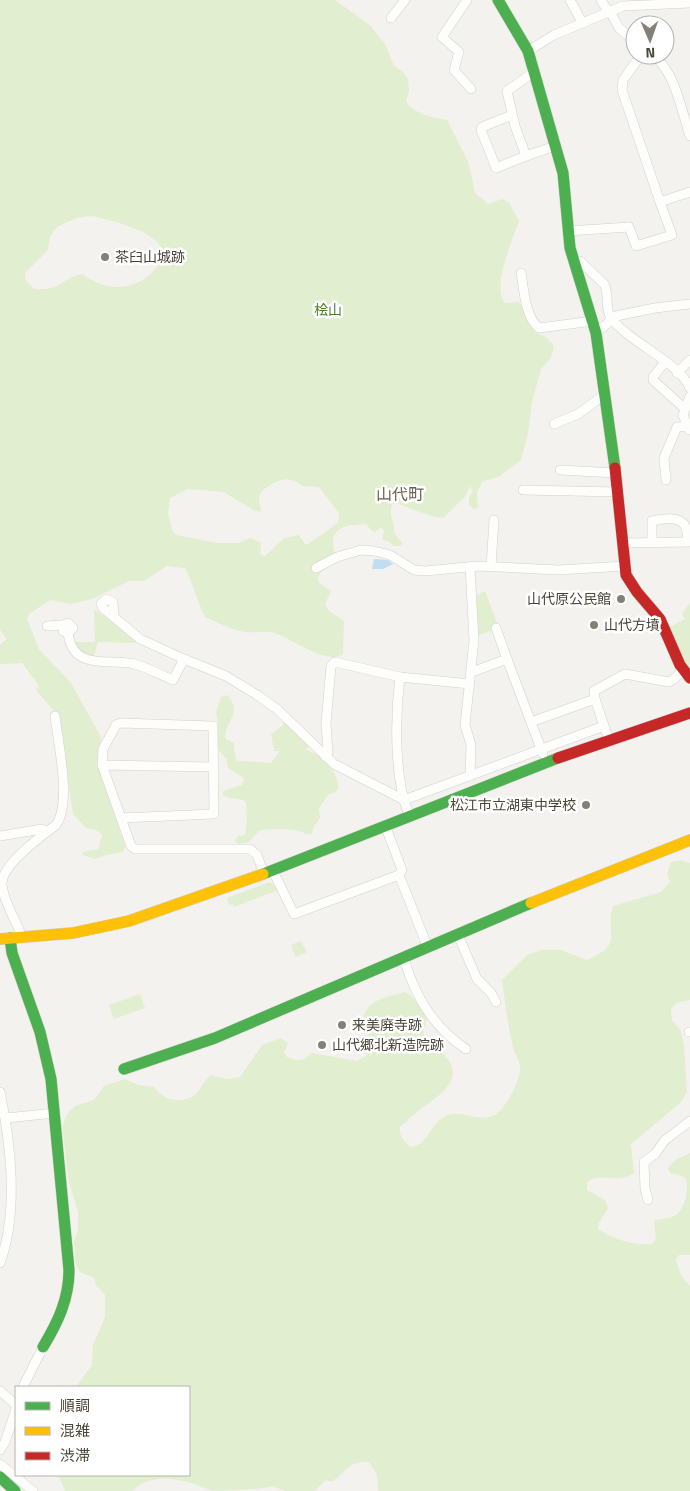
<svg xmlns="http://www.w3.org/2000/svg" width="690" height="1491" font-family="'Titillium Web','Noto Sans JP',sans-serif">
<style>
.green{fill:#e1eecf;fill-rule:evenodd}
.water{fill:#c0ddf1}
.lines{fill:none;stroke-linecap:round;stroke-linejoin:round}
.street-casing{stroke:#d2d0cb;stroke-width:10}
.fast-casing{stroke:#d3cfc5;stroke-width:12}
.slow-casing{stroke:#d3cfc5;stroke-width:12}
.jam-casing{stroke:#d3cfc5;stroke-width:12}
.street{stroke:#fdfdfc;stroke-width:9}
.fast{stroke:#4caf50;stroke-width:11}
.slow{stroke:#ffc107;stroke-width:11}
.jam{stroke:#c62828;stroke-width:11}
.poi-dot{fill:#868178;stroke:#fff;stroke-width:2}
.labels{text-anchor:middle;stroke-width:5;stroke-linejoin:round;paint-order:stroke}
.poi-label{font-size:14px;fill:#4b4439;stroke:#fff;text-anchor:start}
.park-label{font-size:14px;fill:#4a7f2a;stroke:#fff}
.quarter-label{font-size:16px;fill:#6e6250;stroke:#fff}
</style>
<rect width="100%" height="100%" fill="#f4f2ee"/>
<g class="green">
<path d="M0,0H335L371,26L386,46L394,66L403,72L408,79L409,91L406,101C414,115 433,117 447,120L469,164L475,193L488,204L502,199L509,203L519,221C513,239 491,287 505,303L518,302L525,308L534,332L546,337L554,346L551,358L541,369L532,402L528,433L521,460L500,476L482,482L477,492L478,508L473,509L469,503V497L473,492L470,486L465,497L443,518C426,516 412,508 395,503L392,505C388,518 396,522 394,533L402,543L401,546H393L390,542L382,540L384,531L381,527L374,533L366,524C354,525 334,524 333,541C333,548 335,554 335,561L320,573L318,578L319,583L331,591L325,604L328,610L344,621L343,654C327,666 291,638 275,633C266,630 254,633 245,632C232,630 217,622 205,617C197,600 193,584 185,568L167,566L144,581H129L92,599L71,604L50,600L29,614L27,619L39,649L71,683L101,737L98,767L125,846L123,852L107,855L95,859L83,855V852L98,849L102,836L99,831L86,828L73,814L59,717L36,690L39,686L22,663L0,664V644L7,639L0,630ZM91,216C112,220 158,231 165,254C147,289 114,297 82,274C60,278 64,291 34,289L26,281L25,273L48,250L50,237L57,227L76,218ZM285,479L295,481L302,486L319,487L339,513L338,523L308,544H305L299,535L284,538L265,556L260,554L261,543L250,538L239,543H217L176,535L172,530L168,513L170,498L188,489L224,492L253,510L261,512C261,508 259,504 259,499C259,489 276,481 285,479Z"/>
<polygon points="485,591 497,623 493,630 477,636 475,597"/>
<polygon points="690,603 690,675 666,629 685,619 682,614"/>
<polygon points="94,610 113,621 136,640 136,643 98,642 93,658 83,654 75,642 95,642"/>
<path d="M227,695C245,714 222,723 226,739L234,743L235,756L237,761L271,763L280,751H274L271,734L283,725V720L309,746L306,750C322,754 340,773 338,790L328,795L319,808L320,818L313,828L312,834H306C300,828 269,829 260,830L249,842L239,844L235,841L238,836L245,835L247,821L246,803C242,796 230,801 223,795V791L242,785L244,778L228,768L226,759L216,747L218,722L216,712L221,697Z"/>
<path d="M680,860L690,863V1000L677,1003L671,1009L672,1021L680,1029L684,1044L687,1092L681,1102L631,1144L634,1173C615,1186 599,1170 587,1183V1190L605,1200L608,1208L599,1223L598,1229C615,1240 632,1245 652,1244L656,1239L654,1221C661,1218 668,1219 674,1216C685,1211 690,1187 685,1178C681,1175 674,1174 670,1173L668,1168L675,1160L690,1153V1255H679L676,1260L681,1275L690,1286V1491H378L377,1475L369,1462C346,1461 348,1472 331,1482L326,1480L314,1491H285L272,1486C261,1490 222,1491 212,1491C188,1480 152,1470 132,1491H65L59,1477L53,1475H189V1387H76L92,1365L93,1345L105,1317V1295L96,1285L94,1278L80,1272L76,1265L74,1242L78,1230V1212L69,1182L62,1127L68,1113L75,1106L94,1100L104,1086L125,1079L138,1085L154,1087C163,1099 178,1105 193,1096C201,1091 203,1081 211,1075L226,1079L240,1077L262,1045L281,1038L288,1043L284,1052L287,1057C298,1062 303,1061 312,1053L357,1061L366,1056C371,1043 371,1034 362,1023C365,999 386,997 406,992L424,1008L427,1018L423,1033C430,1047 443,1051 449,1061C463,1083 435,1098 421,1109C414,1114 407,1121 400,1127C399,1136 403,1141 411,1147C430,1144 429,1123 446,1116C462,1109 480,1123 494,1115C506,1109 519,1083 520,1070C521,1063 515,1055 513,1048C508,1026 505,1003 502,980L527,955L542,950H561L587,960C626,943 604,934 613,906L661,892L670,882L667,873L671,862Z"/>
<polygon points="270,882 278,890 234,907 233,904 229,905 227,898"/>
<polygon points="301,941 307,952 296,957 291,945"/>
<polygon points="140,994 145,1008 114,1019 109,1005"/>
</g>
<polygon class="water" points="374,559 388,560 393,564 383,569 372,569"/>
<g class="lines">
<defs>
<g id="street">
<polyline points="467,0 442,37 459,52 454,70 471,89"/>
<polyline points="570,0 582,22"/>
<polyline points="601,0 608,11"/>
<polyline points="610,11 619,28 635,42"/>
<polyline points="391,18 405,0"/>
<polyline points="528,51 554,35 623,6 690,3"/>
<polyline points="641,55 623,80 622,90 660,202 690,192"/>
<path d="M653,55C676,73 681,110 690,136"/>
<polyline points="534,72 507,91 515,126 526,156 555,146"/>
<polyline points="512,115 482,127 481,130 496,168 526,156"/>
<polyline points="568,231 629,227 636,246 672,235 660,202"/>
<path d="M573,261H580L604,284C610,294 604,308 611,318C630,343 679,362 690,388"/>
<path d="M521,273C524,290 525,317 539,328L593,321"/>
<polyline points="596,333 616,316 655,308 690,304"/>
<polyline points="665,362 653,377 653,380 684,408"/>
<polyline points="677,373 690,360"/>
<polyline points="554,424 578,414 604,395"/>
<polyline points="689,430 683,415 690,396"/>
<polyline points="560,470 616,473"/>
<polyline points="666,480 664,458 677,427 690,426"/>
<polyline points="523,490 618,492"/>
<path d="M652,542V521C670,517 690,515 687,541"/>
<polyline points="623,543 690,542"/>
<polyline points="470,567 474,640 465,725 471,745 470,776"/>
<polyline points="491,567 494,520"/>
<polyline points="316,568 337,557 361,550 374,551 390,555 414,570 425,571 478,566 558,570 625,566"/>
<polyline points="47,626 63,625"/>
<polyline points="496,628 507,659"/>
<path d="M68,633L73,628L68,623L63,625V631L68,633C73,672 109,658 134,664C147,667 161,675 173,680L184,659L140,639L103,608L101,604L106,599L113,602L114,617"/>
<polyline points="184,659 226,676 257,695 277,709 334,764 404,800 604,726 609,740"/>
<polyline points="472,672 507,659 543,754"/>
<path d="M400,677C395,716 394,779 409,815"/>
<polyline points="595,699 594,691 625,674 669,682 673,680 682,671"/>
<polyline points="531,722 595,699 604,726"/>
<polyline points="326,757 328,753 326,723 331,666 335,662 400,677 470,684"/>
<polyline points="102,765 103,749 116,725 121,723 213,726 214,814 121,818 102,765 213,767"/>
<polyline points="121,818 131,846 135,849 250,849 257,855 264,874"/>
<polyline points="0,836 42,829 47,832"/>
<polyline points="273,871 294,914 399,875 402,870 385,825"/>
<polyline points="399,875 428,948"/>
<polyline points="458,935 477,979 491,993 496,1002"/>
<path d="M22,937C16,920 4,903 2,885C0,866 41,836 56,825C72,802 58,744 55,716"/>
<path d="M404,958C414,995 433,1027 466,1049"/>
<polyline points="689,1032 690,1032"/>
<path d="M0,1092C11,1145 19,1211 0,1263"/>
<polyline points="6,1118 55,1113"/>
<polyline points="648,1200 645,1189 644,1162 655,1154 665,1140 690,1121"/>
<polyline points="23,1387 43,1347"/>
<polyline points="0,1391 16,1405"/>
<polyline points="0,1450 5,1442 16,1409"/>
<polyline points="0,1464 33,1491"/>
</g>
<g id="fast">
<polyline points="498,0 528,51 563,173 570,248 596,333 615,468"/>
<polyline points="263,874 558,758"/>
<path d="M10,938L12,953L40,1032L51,1079L69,1270C69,1299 58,1322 43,1347"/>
<polyline points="124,1069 215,1038 531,903"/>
<polyline points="0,1477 15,1491"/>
</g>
<g id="slow">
<polyline points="531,903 690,840"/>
<polyline points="0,939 73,933 129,921 263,874"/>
</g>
<g id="jam">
<polyline points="615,468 626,575 637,592 660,619 680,665 690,678"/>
<polyline points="558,758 690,713"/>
</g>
</defs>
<use href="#street" class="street-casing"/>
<use href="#fast" class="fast-casing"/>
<use href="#slow" class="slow-casing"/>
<use href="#jam" class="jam-casing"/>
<use href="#street" class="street"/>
<use href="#fast" class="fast"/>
<use href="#slow" class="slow"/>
<use href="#jam" class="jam"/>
</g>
<g class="poi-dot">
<circle cx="105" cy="257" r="5"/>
<circle cx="621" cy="599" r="5"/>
<circle cx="594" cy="625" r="5"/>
<circle cx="586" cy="805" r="5"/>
<circle cx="342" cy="1025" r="5"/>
<circle cx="322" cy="1045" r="5"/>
</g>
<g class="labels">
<g class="poi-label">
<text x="115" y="262">茶臼山城跡</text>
<text x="611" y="604" text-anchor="end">山代原公民館</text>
<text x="604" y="630">山代方墳</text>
<text x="576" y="810" text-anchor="end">松江市立湖東中学校</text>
<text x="352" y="1030">来美廃寺跡</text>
<text x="332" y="1050">山代郷北新造院跡</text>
</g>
<g class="park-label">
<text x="328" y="315">桧山</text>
</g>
<g class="quarter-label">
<text x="400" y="500">山代町</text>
</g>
</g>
<rect x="15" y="1386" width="175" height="90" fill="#ffffff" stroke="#b7b4b0"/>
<rect x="25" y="1402" width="25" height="8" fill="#4caf50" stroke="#b7b4b0"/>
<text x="60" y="1411" font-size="15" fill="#4b4439">順調</text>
<rect x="25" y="1427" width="25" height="8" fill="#ffc107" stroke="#b7b4b0"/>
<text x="60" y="1436" font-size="15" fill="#4b4439">混雑</text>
<rect x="25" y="1452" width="25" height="8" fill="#c62828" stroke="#b7b4b0"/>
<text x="60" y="1461" font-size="15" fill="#4b4439">渋滞</text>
<g transform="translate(650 40) rotate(178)"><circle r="24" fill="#ffffff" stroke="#b7b4b0"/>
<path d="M0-4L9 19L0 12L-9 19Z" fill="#868178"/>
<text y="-8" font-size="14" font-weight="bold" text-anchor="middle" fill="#4b4439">N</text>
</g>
</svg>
